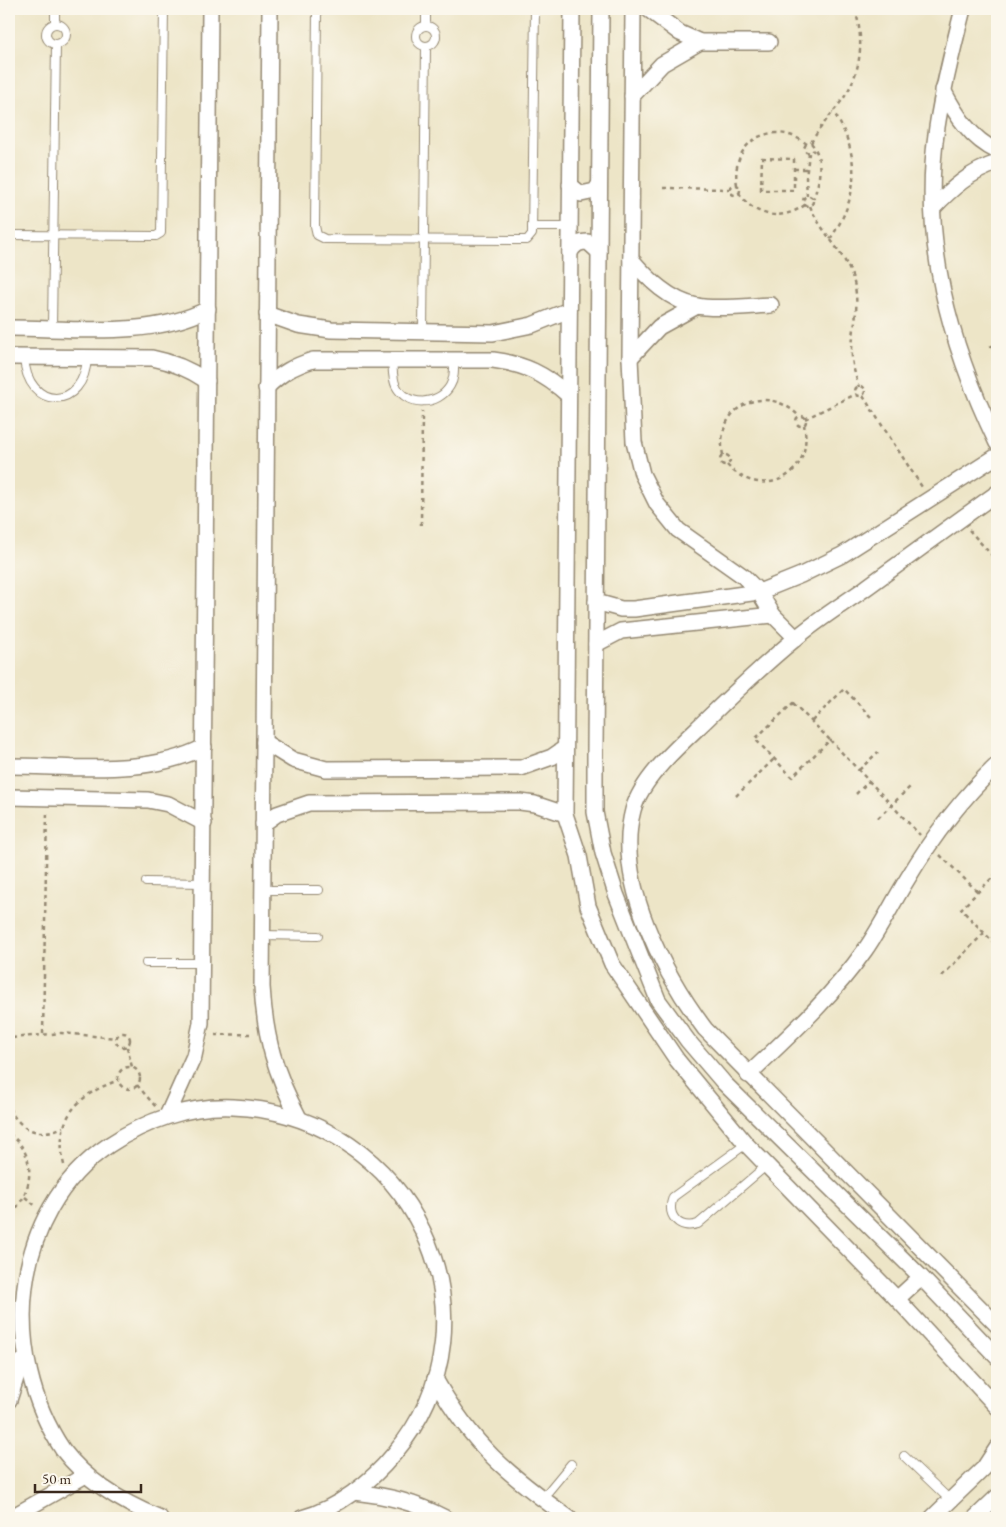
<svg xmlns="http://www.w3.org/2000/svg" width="1006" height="1527" font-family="'EB Garamond',serif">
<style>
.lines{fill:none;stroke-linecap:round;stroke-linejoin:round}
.lane-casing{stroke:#948872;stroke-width:10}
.street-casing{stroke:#948872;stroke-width:18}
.path{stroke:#948872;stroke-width:2.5;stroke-dasharray:4 4;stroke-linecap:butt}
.lane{stroke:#fff;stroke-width:8}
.street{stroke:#fff;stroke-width:15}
</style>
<rect width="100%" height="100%" fill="#fbf7ec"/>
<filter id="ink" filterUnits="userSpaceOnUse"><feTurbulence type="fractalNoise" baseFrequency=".02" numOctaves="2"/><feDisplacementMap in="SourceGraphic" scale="10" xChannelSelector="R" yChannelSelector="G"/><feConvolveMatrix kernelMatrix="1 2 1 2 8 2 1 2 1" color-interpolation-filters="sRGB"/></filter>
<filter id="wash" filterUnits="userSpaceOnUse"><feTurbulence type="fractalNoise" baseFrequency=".0096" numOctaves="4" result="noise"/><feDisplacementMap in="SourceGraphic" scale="20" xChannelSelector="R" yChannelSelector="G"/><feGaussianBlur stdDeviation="1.12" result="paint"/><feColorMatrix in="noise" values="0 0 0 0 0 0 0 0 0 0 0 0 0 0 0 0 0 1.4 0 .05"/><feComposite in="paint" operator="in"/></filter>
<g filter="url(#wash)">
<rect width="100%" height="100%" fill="#ede5c7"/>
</g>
<g filter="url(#ink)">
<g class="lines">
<defs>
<g id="lane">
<polyline points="317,9 315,226 317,235 325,239 527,240 532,234 535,9"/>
<polyline points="55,24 55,9"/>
<circle cx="56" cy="34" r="10"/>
<polyline points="426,26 426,9"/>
<circle cx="426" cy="36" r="10"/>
<polyline points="532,227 570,227"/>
<polyline points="9,235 156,236 161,233 164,9"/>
<polyline points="52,328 56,44"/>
<polyline points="423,331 426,46"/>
<path d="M24,357C27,412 85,411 87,357"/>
<path d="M392,359C393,368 392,378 396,386C407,407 438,406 450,386C455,378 454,368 454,360"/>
<polyline points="146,882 203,883"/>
<polyline points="263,890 319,890"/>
<polyline points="262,935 318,936"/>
<polyline points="146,963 202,963"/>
<path d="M746,1144L673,1197C666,1216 679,1230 698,1224L767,1165"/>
<polyline points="904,1456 951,1501"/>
<polyline points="542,1499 571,1464"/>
</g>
<g id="street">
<path d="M270,9L262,987C265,1038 275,1073 299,1118"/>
<polyline points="572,9 565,814 579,856 588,906 612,964 677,1060 746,1144 897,1299 997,1407"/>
<polyline points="601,9 595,749 595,812 603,853 616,894 658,1000 688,1041 724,1083 921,1277 997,1357"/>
<polyline points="633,9 630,358 634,442 642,474 657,504 678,530 743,576 759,592 773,615 796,638"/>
<polyline points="648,9 680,33 700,42 769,42"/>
<path d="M963,9C953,48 943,87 937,127C920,240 949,343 997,443"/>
<path d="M943,90C956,115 971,139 997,151"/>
<polyline points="632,96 662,64 700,42"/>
<polyline points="570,185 581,194 595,191 599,185"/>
<path d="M933,208C951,189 971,171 997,163"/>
<path d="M570,252C575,244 579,242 588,242L599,252"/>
<path d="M631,259C648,279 670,301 697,306C714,310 751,306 771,305"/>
<polyline points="267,314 298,325 331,330 493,333 532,325 569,310"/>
<path d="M9,328C73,328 149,339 208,309"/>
<path d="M9,357L152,358C173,362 189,369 207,381"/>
<polyline points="630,358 659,327 697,306"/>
<path d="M266,388C281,373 294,366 313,360H493C524,364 545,374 568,395"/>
<path d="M997,493C952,525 907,558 863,590C840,606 816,621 795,639C764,664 735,692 706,720C682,743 642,777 633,810C614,881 664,974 705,1029L997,1325"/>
<polyline points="596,602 621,609 634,609 759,592 801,575 842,555 997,456"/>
<polyline points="596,644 621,631 773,615"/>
<polyline points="264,742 293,760 326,769 521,768 552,757 565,748"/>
<path d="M9,766C73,766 146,777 204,747"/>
<polyline points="9,797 148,800 168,804 204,823"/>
<polyline points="263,824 277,814 309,803 520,802 535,804 565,814"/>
<path d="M748,1075C790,1035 832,997 865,950C881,927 893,902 908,878C933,836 962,798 997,765"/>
<polyline points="167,1116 194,1056 201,1023 210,9"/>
<polyline points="897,1299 921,1277"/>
<path d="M435,1379C473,1446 507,1474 569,1518"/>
<polyline points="9,1400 21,1362"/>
<path d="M354,1492C389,1496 414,1502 445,1518"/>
<polyline points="10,1518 86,1475"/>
<path d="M160,1518C123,1503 88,1483 63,1450C0,1356 9,1212 109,1145C145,1121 189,1105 233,1107C409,1113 510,1317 394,1454C371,1482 338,1508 302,1518"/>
<polyline points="932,1518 984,1468 997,1448"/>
<polyline points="975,1518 997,1497"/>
</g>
</defs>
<use href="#lane" class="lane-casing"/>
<use href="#street" class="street-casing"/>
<g class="path">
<path d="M811,143C820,126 832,114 843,99C862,71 864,40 855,9"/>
<path d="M811,143C824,157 820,183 813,199"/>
<polyline points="806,144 804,148 806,152 811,153 814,150"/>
<polygon points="762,158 794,159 794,190 761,190"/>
<polyline points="794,169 806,169"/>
<circle cx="735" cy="190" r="5"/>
<path d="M737,185C730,141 772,118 807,144"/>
<polyline points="663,188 730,189"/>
<path d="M739,193C755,218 782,221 805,205"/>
<circle cx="808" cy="201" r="5"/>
<polyline points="807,196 806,178 809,153"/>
<path d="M810,206C822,235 849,255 855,287C859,309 853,327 852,349C851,362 855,374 859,387"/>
<path d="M830,239C860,196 861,155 833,111"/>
<polyline points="990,347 997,344"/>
<circle cx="860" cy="391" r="5"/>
<polyline points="863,396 922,487"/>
<circle cx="801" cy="421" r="5"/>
<polyline points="805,419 856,394"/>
<path d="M723,455C714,407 764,381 799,416"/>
<circle cx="725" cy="460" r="5"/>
<path d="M727,465C762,502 815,476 804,425"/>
<polyline points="421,525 422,411"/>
<polyline points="969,530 997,561"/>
<polygon points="793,703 830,740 792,777 755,739"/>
<polyline points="812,721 844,689 871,717"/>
<polyline points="830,740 920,835"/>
<polyline points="859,770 878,752"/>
<polyline points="856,794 869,781"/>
<polyline points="736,796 774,759"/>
<polyline points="878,818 911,786"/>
<polyline points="940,855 978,892"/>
<polyline points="997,873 961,909 997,946"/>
<polyline points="942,976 984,933"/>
<polyline points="9,1026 12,1038 9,1044"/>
<circle cx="123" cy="1040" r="7"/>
<polyline points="43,1034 47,810"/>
<polyline points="215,1035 250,1034"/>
<polyline points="12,1038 61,1033 116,1038"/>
<polyline points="127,1047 132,1067"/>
<circle cx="129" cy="1078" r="11"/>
<polyline points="137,1085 156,1107"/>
<path d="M9,1108C21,1131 39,1138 63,1127"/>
<path d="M9,1134C38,1153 34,1195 9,1215"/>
<path d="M64,1165C54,1119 76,1095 119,1080"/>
<polyline points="25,1197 37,1207"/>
</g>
<use href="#lane" class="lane"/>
<use href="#street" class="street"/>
</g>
</g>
<rect width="1006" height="1527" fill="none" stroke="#fbf7ec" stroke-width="30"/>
<path d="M35 1484v8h106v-8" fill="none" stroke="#3b2a1e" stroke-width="2.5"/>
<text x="42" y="1484" font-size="15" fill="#3b2a1e" stroke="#fbf7ec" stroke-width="4" paint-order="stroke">50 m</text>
</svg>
